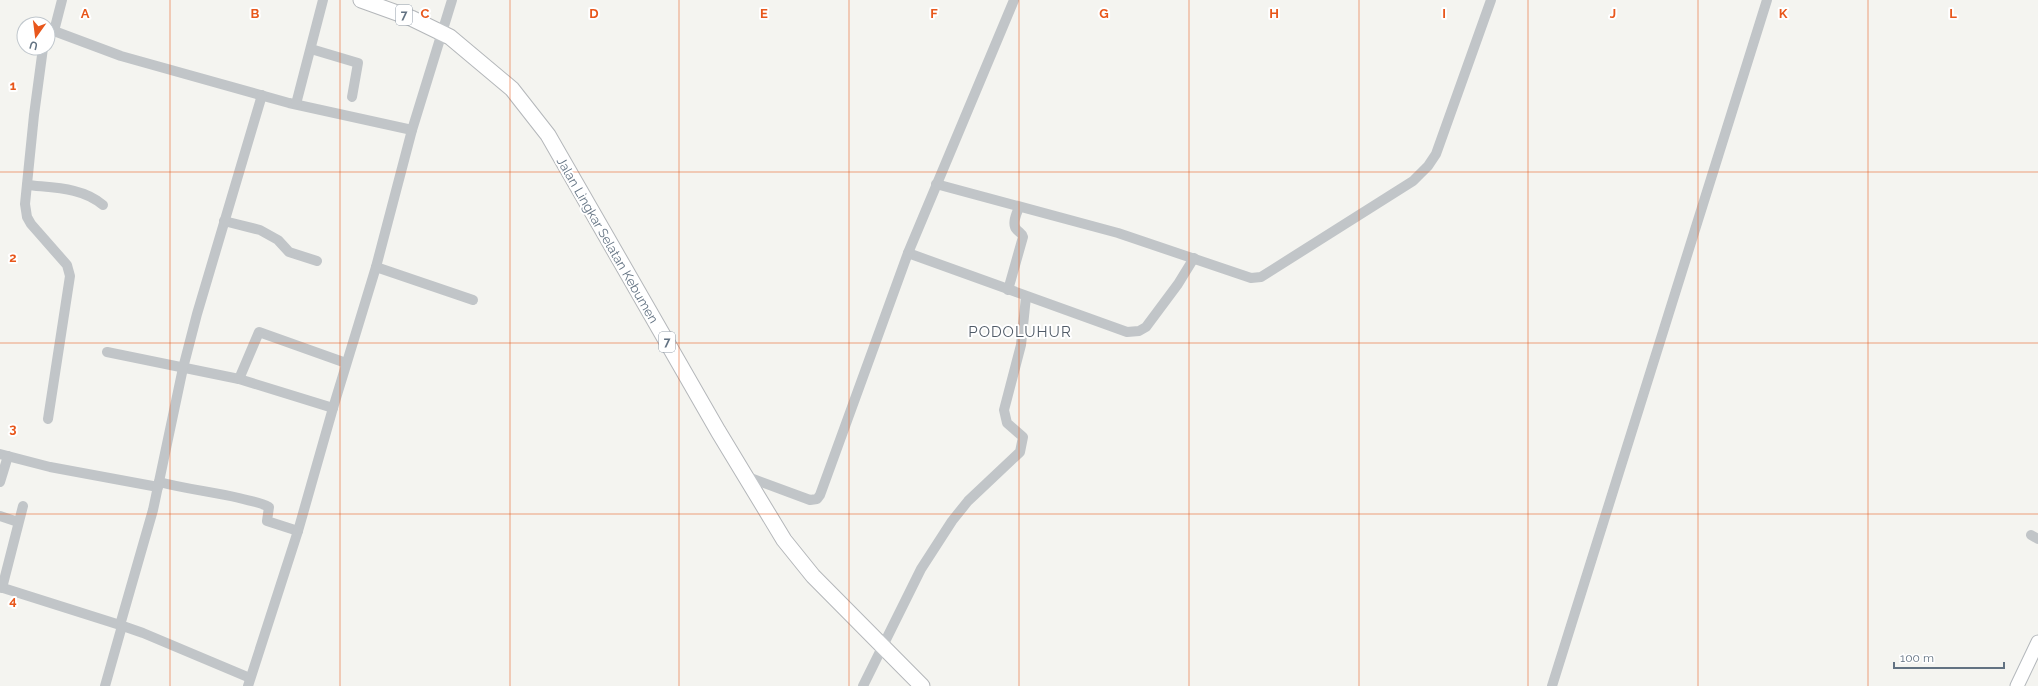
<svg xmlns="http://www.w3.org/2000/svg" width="2038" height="686" font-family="Raleway,sans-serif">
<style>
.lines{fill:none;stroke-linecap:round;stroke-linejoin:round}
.major-casing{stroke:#b4b8bc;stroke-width:15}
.highway-casing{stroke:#b4b7ba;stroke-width:17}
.minor{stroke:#c1c5c8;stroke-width:10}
.major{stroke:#fff;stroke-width:13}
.highway{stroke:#fff;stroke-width:15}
.grid{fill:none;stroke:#e8571c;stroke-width:1;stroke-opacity:0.55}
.labels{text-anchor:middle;stroke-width:4;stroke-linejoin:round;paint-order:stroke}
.shield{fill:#fff;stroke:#919ca8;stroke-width:1}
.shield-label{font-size:12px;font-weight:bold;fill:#627282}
.street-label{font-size:13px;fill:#627282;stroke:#fff}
.quarter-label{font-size:15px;letter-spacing:1px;fill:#505b67;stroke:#fff}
.grid-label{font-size:13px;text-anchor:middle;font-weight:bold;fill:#e8571c;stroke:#fff;stroke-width:4;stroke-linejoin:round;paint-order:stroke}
</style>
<rect width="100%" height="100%" fill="#f4f4f0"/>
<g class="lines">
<defs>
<polyline id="major" points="2017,686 2038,642"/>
<polyline id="highway" points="361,0 411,18 450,37 512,89 548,135 718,431 784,540 813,576 922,686"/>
</defs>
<use href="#major" class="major-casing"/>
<use href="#highway" class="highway-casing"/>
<g class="minor">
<polyline points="62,0 54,31 121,56 289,103 412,130"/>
<polyline points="43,48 34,115 25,204 27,217 31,224 67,265 70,276 48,419"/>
<polyline points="311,49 358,63 352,97"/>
<polyline points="296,104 323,0"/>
<polyline points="936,184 1118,233 1251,278 1261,277 1413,181 1428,166 1436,154 1491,0"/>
<path d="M27,185C53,188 82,187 103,205"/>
<polyline points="224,221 260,230 278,240 289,252 317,261"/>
<polyline points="908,253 1127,332 1139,331 1146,327 1178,284 1194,258"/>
<polyline points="376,267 473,300"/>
<path d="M1008,290L1023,237C1022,233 1020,233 1017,230C1011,224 1017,213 1019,207"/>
<polyline points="107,352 239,379 333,408"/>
<polyline points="239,379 259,332 346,363"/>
<polyline points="0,454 50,467 158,487"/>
<polyline points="745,476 810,500 817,499 820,495 908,253 1014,0"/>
<polyline points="0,482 8,456"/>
<path d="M159,482C186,489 213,492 239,498C250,501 260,502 269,507L267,521L298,531"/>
<polyline points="0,516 18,522"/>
<polyline points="2031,535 2038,539"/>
<polyline points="0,587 120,625"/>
<polyline points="2,588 23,506"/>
<polyline points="250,678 143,633 120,625 153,510 183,368 197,314 262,95"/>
<polyline points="105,686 122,626"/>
<polyline points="248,686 298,531 333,408 376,267 412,130 452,0"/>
<polyline points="863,686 921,569 952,521 968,501 1020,452 1023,437 1007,423 1004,410 1021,345 1026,297"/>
<polyline points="1552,686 1767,0"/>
</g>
<use href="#major" class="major"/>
<use href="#highway" class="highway"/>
</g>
<path class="grid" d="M170,0V686M340,0V686M510,0V686M679,0V686M849,0V686M1019,0V686M1189,0V686M1359,0V686M1528,0V686M1698,0V686M1868,0V686M0,172H2038M0,343H2038M0,514H2038"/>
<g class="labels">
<g class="shield">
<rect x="396" y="5" width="16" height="20" rx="3"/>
<rect x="659" y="332" width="16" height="20" rx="3"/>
</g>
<g class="shield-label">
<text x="404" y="19">7</text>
<text x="667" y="346">7</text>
</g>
<g class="street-label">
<text transform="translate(608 240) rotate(60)" y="5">Jalan Lingkar Selatan Kebumen</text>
</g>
<g class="quarter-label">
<text x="1020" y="337">PODOLUHUR</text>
</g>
</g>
<g class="grid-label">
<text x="85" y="18">A</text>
<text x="255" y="18">B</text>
<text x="425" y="18">C</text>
<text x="594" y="18">D</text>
<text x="764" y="18">E</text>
<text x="934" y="18">F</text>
<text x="1104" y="18">G</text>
<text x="1274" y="18">H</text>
<text x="1444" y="18">I</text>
<text x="1613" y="18">J</text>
<text x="1783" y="18">K</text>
<text x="1953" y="18">L</text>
<text x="13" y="90">1</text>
<text x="13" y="262">2</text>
<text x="13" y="433">3</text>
<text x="13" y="605">4</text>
</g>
<g transform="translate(36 36) rotate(194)"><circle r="19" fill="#ffffff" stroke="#c0c7cd"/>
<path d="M0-3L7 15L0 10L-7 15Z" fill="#e8571c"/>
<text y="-6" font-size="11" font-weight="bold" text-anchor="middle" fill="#627282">U</text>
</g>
<path d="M1894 662v6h110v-6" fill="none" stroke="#627282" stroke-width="2"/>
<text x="1900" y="662" font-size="12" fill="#627282" stroke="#ffffff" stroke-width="3" paint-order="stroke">100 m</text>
</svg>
